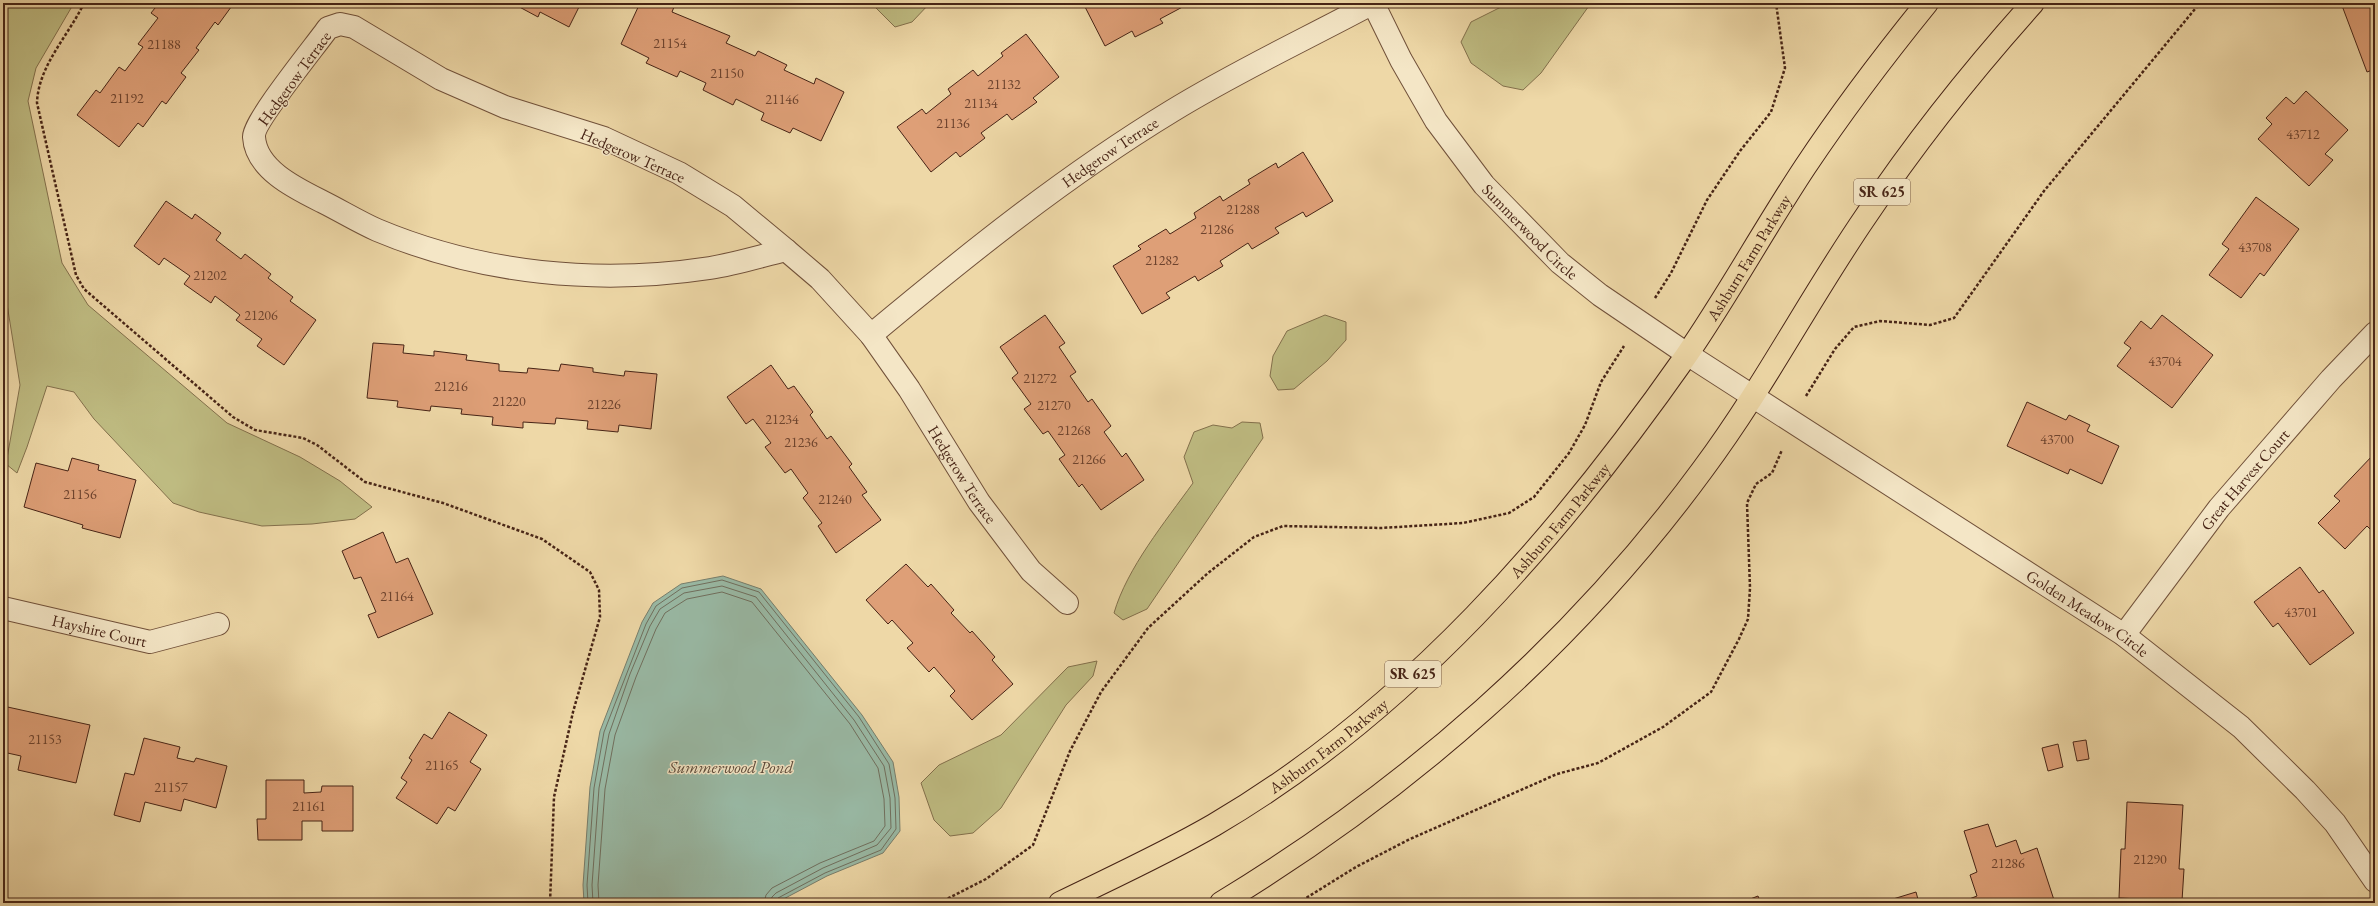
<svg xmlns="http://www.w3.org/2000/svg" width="2378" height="906" font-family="'EB Garamond',serif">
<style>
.green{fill:#bfbc82;stroke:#83704c}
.water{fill:#99baa6;stroke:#787e6c}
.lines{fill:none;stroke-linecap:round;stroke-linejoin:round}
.shore{stroke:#706f5e;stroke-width:1}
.building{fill:#de9f77;stroke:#472416}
.minor-casing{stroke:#71513a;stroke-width:24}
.major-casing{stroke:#472416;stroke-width:24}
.path{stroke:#472416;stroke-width:2.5;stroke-dasharray:3 2;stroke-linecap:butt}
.minor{stroke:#f4e6c6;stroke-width:22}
.major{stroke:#eed8a7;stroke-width:22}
.labels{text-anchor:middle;stroke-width:3;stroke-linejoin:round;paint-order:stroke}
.number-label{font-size:14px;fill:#6d432e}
.shield{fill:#f4e6c6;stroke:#7b5e4b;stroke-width:1}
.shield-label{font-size:15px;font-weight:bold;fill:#472416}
.street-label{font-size:16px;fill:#472416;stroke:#f4e6c6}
.water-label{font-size:17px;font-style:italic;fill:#5c4a3a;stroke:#f4e6c6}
</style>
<rect width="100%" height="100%" fill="#eed8a7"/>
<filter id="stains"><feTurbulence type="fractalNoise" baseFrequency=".005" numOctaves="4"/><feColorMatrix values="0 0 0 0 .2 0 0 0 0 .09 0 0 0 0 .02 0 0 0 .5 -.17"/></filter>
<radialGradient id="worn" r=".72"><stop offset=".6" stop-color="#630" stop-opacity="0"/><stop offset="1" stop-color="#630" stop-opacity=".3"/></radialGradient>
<g class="green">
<polygon points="3,3 74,3 36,68 28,101 62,263 88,305 227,423 300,457 340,481 372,507 355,519 312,524 262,526 199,512 173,503 94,419 74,392 47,386 27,447 17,473 6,464 20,385 3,279"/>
<polygon points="871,3 930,3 912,22 895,27"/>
<polygon points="1509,3 1591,3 1541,73 1523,90 1503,86 1471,63 1461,42 1471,22"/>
<polygon points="1325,315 1346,322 1346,340 1327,361 1294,389 1278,390 1270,376 1273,356 1287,331"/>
<path d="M1242,422L1260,423L1263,438L1147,609L1123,620L1114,613C1127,568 1165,522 1193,483L1184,457L1194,432L1213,425L1232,428Z"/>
<polygon points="1097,661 1093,676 1066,705 1001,808 973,833 950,836 934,820 921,783 939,765 1001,735 1068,667"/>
</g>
<polygon class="water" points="723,576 761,589 862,715 893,762 899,797 900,831 883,853 827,876 776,903 584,903 583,885 590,787 600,731 642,622 653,603 681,584"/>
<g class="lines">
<g class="shore">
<polyline points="588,903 587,885 594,788 604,732 646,624 656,606 682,588 722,580 759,592 859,717 889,764 895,798 896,829 881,850 825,873 778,898 775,903"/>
<polyline points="593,903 592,885 599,788 609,734 630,674 650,626 660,609 684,593 722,586 756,597 854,720 884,766 890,798 891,828 877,845 823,868 776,893 772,897 770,903"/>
<polyline points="599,903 598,885 605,789 615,735 636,677 656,629 665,613 687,599 722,592 752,602 850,724 878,768 884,799 885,826 874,841 820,863 772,888 766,895 764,903"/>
</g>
</g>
<g class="building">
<polygon points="159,3 234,3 218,25 215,22 196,48 199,50 181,73 186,77 166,104 162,101 143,127 138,123 119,147 77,115 96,90 100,93 119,67 125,71 143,47 138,44 158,18 151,13"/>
<polygon points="512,3 581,3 569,27 540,12 538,17"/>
<polygon points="640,3 665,3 674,7 672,12 730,36 726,43 755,56 758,51 787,65 784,70 814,84 816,78 844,92 821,141 793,128 790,133 761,120 764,113 736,99 733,105 703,90 706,83 680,71 677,77 646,63 649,58 621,44"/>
<polygon points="1083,3 1190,3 1160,19 1163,23 1135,37 1132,31 1105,46"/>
<polygon points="2341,3 2375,3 2375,69 2367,72"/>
<polygon points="1026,34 1059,77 1033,98 1037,102 1012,120 1007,114 981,133 985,138 960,157 956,152 931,172 897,127 922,109 926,114 951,94 948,89 973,70 978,76 1003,56 1001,53"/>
<polygon points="2306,91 2348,130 2325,154 2333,160 2309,186 2258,139 2272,124 2266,118 2286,97 2294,104"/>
<polygon points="1303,152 1333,201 1306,217 1303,212 1275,228 1279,233 1252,249 1248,243 1220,261 1223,266 1198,281 1195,276 1166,293 1170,298 1142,314 1113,266 1141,249 1138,246 1166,229 1170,234 1196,218 1194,213 1220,196 1223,201 1250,184 1248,180 1276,163 1278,168"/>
<polygon points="2256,197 2299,229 2264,276 2260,273 2241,298 2209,275 2229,249 2222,244"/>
<polygon points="166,201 192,219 195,214 221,233 216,240 241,259 245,254 271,274 268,278 293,297 290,301 316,320 284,365 257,346 262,339 236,320 240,315 215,296 211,303 184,284 190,276 164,258 159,265 134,246"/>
<polygon points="1045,315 1065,343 1059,347 1076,372 1070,376 1088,402 1092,399 1111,426 1104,432 1122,457 1126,453 1144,480 1101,510 1082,484 1079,487 1059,459 1065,455 1048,431 1043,434 1024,409 1031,404 1012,378 1018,373 1000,347"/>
<polygon points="2162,315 2213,355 2172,408 2117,366 2131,348 2124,343 2141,321 2151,329"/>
<polygon points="373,343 404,345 403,353 434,356 434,351 467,355 466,360 499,364 499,371 527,373 528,368 559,371 561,364 593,368 593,372 624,376 625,371 657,374 651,429 619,425 618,432 587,429 588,421 556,418 555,424 523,422 523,428 492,425 493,417 461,414 462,409 431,406 430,411 397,407 398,401 367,398"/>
<polygon points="771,365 788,389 794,386 813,412 810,415 827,439 831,436 852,464 849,467 867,492 862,495 881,520 836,553 818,526 822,523 803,498 808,493 791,469 785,473 765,447 771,443 753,419 746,424 727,397"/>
<polygon points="2027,402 2066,420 2069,415 2090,425 2087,431 2119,446 2102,484 2070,469 2068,474 2007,446"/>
<polygon points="2374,454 2375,527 2372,531 2367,526 2345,549 2318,523 2340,501 2334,496"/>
<polygon points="72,458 99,465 98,470 136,480 120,538 82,528 83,525 24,507 36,463 68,471"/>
<polygon points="383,532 396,563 408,558 433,614 378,638 368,615 376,612 361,577 354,579 342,551"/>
<polygon points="906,564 928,587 931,584 954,610 951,613 970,633 972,631 995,657 992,660 1013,684 972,720 950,696 955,691 934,667 929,672 907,648 913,643 892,620 888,624 866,600"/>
<polygon points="2300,567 2319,593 2323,590 2354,633 2310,665 2278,623 2273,627 2254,602"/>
<polygon points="3,706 90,725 76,783 18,770 21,756 3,752"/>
<polygon points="449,712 487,735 470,762 481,769 455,811 448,807 437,824 396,798 407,782 401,778 412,760 409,758 424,734 432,739"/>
<polygon points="144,738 180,747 177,758 194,762 196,758 227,766 216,808 184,799 181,811 145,802 140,822 114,815 125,773 134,775"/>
<polygon points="2086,740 2089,759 2077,761 2073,742"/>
<polygon points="2058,744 2063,767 2048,771 2042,748"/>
<polygon points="266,780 304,780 304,793 321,792 322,786 353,786 353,831 322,831 322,821 302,821 302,840 258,840 257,819 266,819"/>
<polygon points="2127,802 2183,805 2179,869 2184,869 2182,901 2119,898 2121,849 2125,849"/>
<polygon points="1988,824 1996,847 2016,840 2021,854 2037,848 2054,900 2044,903 1965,903 1964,901 1977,896 1970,875 1977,872 1964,831"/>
<polygon points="1916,892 1919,903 1880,903"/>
<polygon points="1758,896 1761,903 1740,903"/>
</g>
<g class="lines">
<defs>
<g id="minor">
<path d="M340,24L354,27L441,79L505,107L604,138L679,173L733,206L786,250C761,256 735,264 710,268C598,285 482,274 377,230C359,222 341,211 323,202C297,189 256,170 254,137C253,122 316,45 328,28Z"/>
<path id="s1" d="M786,250L820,279L871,335L909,389L979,502L1031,571L1067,603"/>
<path id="s2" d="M871,335C967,255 1065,176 1172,111C1237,71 1306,39 1373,3L1401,60L1436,121L1484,185L1560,263L1600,295L1687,354L2124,635L2241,727L2305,790L2335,823L2375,881"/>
<path id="s3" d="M3,608L150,642L218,624"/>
<path id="s4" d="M2124,635L2219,508L2331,379L2375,333"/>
</g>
<g id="major">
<path id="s5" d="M1060,903C1111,878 1164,854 1214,825C1407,712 1559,537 1686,356C1728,295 1764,229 1805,167C1843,110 1884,56 1927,3"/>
<path d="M1221,903C1407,790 1574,645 1703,469C1764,387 1809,299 1866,216C1916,141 1973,70 2033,3"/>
</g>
</defs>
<use href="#minor" class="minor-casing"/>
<use href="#major" class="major-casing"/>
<g class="path">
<path d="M84,3C69,35 38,66 37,103L76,275L84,289L233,417L255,430L303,438L317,445L365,482L443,503L542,539L590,572L599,590L600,617L573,712L554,797L550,903"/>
<polyline points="1655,298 1671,273 1707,200 1740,151 1771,112 1785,68 1776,3"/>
<polyline points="1806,396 1835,349 1854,327 1880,321 1930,325 1954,318 2044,191 2200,3"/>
<polyline points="939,903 986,879 1033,845 1070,751 1101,692 1148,628 1208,573 1254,537 1283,526 1381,528 1463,523 1509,513 1534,497 1569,453 1585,425 1601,382 1624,346"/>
<polyline points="1298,903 1356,867 1408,840 1557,774 1598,763 1663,727 1711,692 1739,639 1748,619 1750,588 1747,503 1756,484 1772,473 1782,450"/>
</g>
<use href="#minor" class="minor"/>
<use href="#major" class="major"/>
</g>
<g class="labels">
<g class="number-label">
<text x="670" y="48">21154</text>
<text x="164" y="49">21188</text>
<text x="727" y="78">21150</text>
<text x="1004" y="89">21132</text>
<text x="127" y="103">21192</text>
<text x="782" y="104">21146</text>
<text x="981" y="108">21134</text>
<text x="953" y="128">21136</text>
<text x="2303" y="139">43712</text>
<text x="1243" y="214">21288</text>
<text x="1217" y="234">21286</text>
<text x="2255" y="252">43708</text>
<text x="1162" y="265">21282</text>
<text x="210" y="280">21202</text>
<text x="261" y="320">21206</text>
<text x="2165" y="366">43704</text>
<text x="1040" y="383">21272</text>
<text x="451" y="391">21216</text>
<text x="509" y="406">21220</text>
<text x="604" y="409">21226</text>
<text x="1054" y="410">21270</text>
<text x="782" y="424">21234</text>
<text x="1074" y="435">21268</text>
<text x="2057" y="444">43700</text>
<text x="801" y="447">21236</text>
<text x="1089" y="464">21266</text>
<text x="80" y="499">21156</text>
<text x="835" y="504">21240</text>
<text x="397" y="601">21164</text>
<text x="2301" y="617">43701</text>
<text x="45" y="744">21153</text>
<text x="442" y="770">21165</text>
<text x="171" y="792">21157</text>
<text x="309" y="811">21161</text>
<text x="2150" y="864">21290</text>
<text x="2008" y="868">21286</text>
</g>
<g class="shield">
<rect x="1854" y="179" width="56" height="26" rx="3"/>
<rect x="1385" y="661" width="56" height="26" rx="3"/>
</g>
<g class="shield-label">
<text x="1882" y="197">SR 625</text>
<text x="1413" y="679">SR 625</text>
</g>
<g class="street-label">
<text transform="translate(294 78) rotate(-54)" y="6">Hedgerow Terrace</text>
<text dy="6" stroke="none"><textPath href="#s2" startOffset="301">Hedgerow Terrace</textPath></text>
<text transform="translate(633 155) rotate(24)" y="6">Hedgerow Terrace</text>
<text dy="6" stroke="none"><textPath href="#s2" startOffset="883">Summerwood Circle</textPath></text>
<text dy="6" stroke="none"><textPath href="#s5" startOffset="960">Ashburn Farm Parkway</textPath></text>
<text dy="6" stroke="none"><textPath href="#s1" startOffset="287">Hedgerow Terrace</textPath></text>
<text dy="6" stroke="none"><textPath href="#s4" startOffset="197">Great Harvest Court</textPath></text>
<text dy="6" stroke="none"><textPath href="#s5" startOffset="636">Ashburn Farm Parkway</textPath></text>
<text dy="6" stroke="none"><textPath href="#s2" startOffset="1560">Golden Meadow Circle</textPath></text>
<text dy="6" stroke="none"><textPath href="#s3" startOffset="99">Hayshire Court</textPath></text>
<text dy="6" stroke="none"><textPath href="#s5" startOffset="312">Ashburn Farm Parkway</textPath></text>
</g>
<g class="water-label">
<text x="731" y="773">Summerwood Pond</text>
</g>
</g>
<rect width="2378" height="906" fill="none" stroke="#eed8a7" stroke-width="16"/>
<rect x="4" y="4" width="2370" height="898" fill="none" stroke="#472416" stroke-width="2"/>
<rect x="8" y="8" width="2362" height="890" fill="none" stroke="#472416"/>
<rect width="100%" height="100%" filter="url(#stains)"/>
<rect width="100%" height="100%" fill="url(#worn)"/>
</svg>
